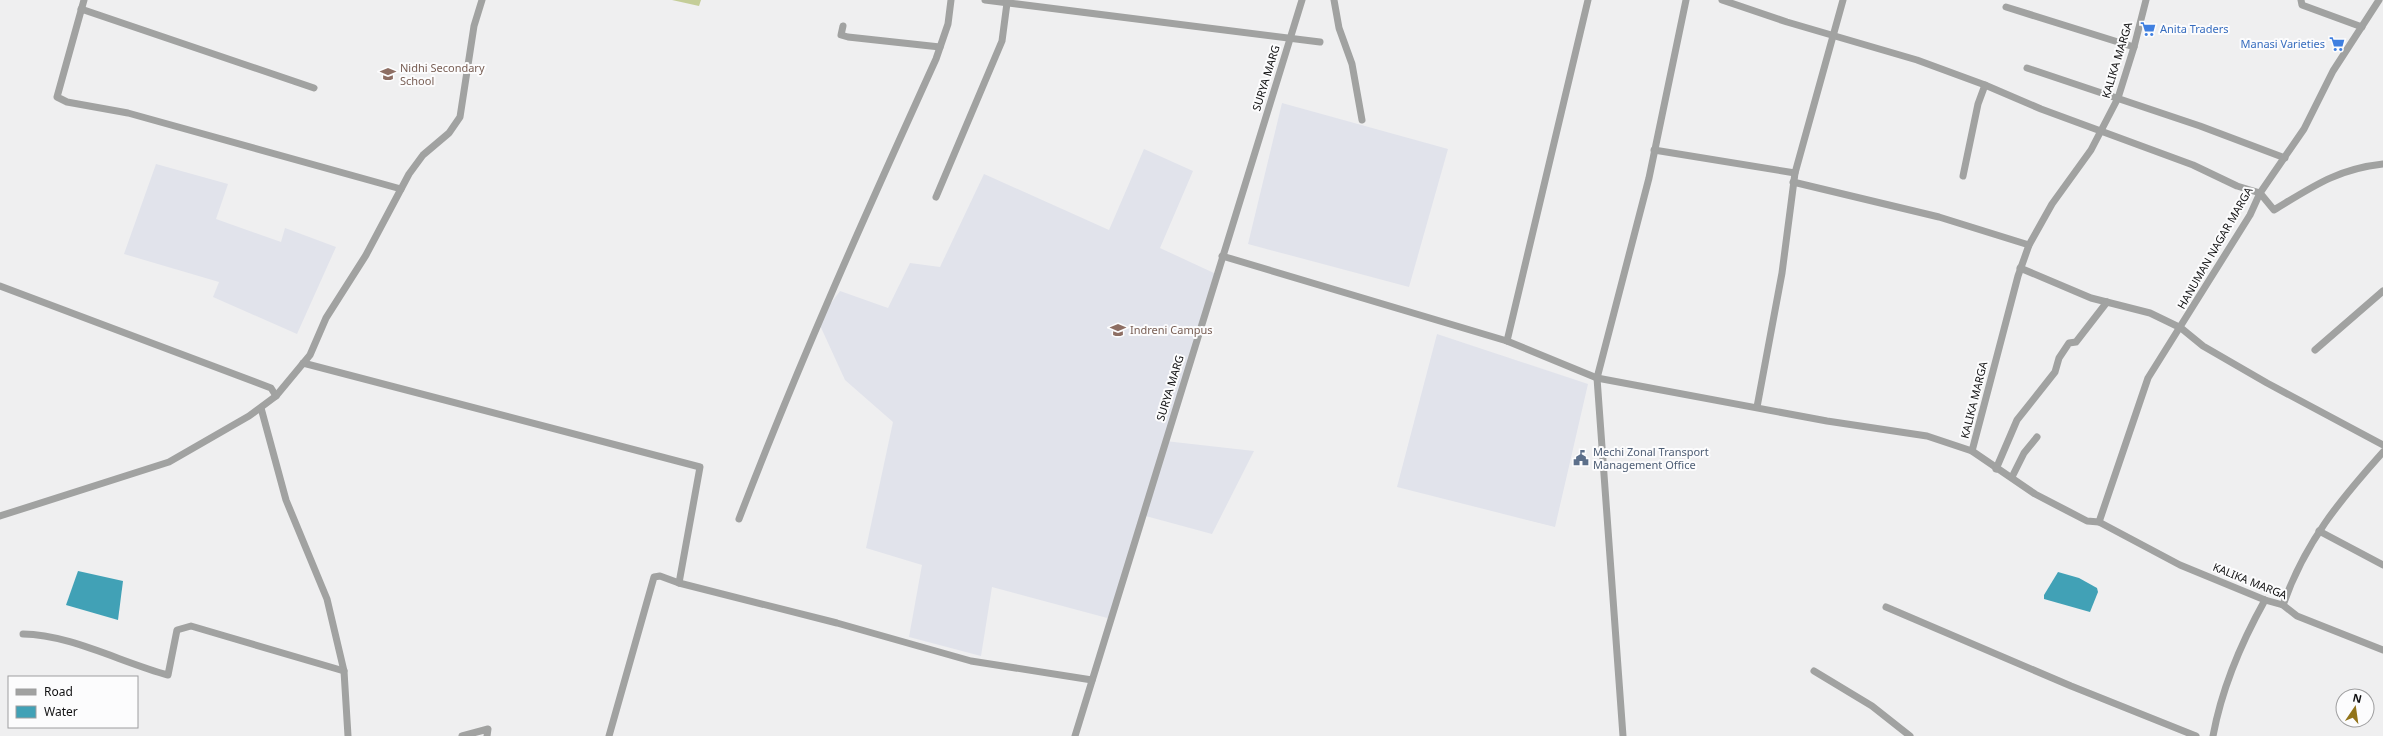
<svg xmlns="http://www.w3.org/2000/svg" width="2383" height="736" font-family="'Noto Sans',sans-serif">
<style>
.built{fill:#e1e3eb}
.green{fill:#c4cd98}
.water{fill:#41a1b6}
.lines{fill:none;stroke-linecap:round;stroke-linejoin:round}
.street{stroke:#a1a2a1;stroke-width:7}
.labels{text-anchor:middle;stroke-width:4;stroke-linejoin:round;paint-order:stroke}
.shop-label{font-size:11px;fill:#366cbe;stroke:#fcfcfd;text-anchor:start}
.street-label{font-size:11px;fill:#101011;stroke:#fcfcfd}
.education-label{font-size:11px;fill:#785e54;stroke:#fcfcfd;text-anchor:start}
.service-label{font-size:11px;fill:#4e5e75;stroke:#fcfcfd;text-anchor:start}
</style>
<rect width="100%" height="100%" fill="#efeff0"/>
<g class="built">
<polygon points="1282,103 1448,149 1409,287 1248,244"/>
<polygon points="1144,149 1193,171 1160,248 1216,274 1165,441 1254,451 1212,534 1142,515 1111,619 992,587 981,656 909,637 922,565 866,548 893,422 845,380 818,321 840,291 888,308 910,263 940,267 984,174 1109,230"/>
<polygon points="156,164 228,184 216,219 281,242 285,228 336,247 297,334 213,297 219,282 124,254"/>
<polygon points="1437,334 1588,384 1555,527 1397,487"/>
</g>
<polygon class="green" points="672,0 701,0 699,6"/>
<g class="water">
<polygon points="78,571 123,581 118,620 66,605"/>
<polygon points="2058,572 2079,578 2097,588 2098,592 2090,612 2044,599 2044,595"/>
</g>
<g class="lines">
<g class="street">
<polyline points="84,0 57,97 67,102 128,113 401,189"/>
<polyline points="985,0 1320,42"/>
<polyline points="1334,0 1339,28 1352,64 1362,120"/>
<path d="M1722,0L1787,22L1917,60L1985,85L2041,109L2193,165L2237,186L2260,193L2274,210C2312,187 2337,169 2383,164"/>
<polyline points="2146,0 2134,47 2118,98 2091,150 2052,204 2029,245 2018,276 1972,451 2035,494 2087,521 2099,522 2180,565 2265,600 2283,605 2297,616 2383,650"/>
<polyline points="2301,0 2302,5 2362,27"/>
<polyline points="2006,7 2134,47"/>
<polyline points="81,9 314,88"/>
<polyline points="843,26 841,35 848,37 940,47"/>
<polyline points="2027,68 2200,126 2285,158"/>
<polyline points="1654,150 1795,173"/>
<polyline points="1963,176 1978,104 1985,85"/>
<polyline points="1793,182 1939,217 2029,245"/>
<polyline points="936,197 1002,41 1007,3"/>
<polyline points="1222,256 1507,341 1597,378 1827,421 1927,436 1972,451"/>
<polyline points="2020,268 2091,298 2150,313 2181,328 2203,346 2267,383 2383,445"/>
<polyline points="0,286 271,388 276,396"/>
<polyline points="1507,341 1588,0"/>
<polyline points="2315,350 2383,291"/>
<polyline points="303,363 700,467 679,583"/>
<polyline points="1757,407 1782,273 1795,173 1843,0"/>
<polyline points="261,408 286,500 327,599 344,671 348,736"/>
<polyline points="1996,469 2017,420 2055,372 2059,358 2069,343 2076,342 2107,302"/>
<polyline points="2012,477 2024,453 2037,437"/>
<polyline points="0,516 169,462 249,416 276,396 310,355 326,318 366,255 409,174 423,155 449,133 460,117 474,26 482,0"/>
<path d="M739,519C799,362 867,211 936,59L948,24L951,0"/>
<polyline points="2099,522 2148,378 2250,215 2260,193 2304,129 2333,71 2379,0"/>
<polyline points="2319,531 2383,565"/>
<path d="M2283,605C2305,542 2340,500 2383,452"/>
<polyline points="1886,607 2071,686 2196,736"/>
<path d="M23,634C68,634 123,663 168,675L177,630L191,626L344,671"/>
<polyline points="1814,671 1872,706 1910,736"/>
<polyline points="462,736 488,729 487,736"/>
<polyline points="609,736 654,577 660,576 679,583 837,623 971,661 1092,680"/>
<polyline points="1075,736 1302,0"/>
<polyline points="1623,736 1597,378 1649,178 1686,0"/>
<path d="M2213,736C2222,687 2241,643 2265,600"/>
</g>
</g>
<defs>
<symbol id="supermarket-bare" viewBox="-9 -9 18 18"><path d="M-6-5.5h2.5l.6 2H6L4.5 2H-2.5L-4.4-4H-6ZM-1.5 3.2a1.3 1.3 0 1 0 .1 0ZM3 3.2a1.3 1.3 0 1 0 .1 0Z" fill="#3f7fe0" stroke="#fcfcfd" stroke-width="2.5" paint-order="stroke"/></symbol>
<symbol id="school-bare" viewBox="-9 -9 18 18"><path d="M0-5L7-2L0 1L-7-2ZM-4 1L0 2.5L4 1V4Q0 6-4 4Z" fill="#8d6e63" stroke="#fcfcfd" stroke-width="2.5" paint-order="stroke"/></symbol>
<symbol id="university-bare" viewBox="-9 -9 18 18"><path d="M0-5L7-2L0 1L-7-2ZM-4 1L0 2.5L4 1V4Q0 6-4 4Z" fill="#8d6e63" stroke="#fcfcfd" stroke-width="2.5" paint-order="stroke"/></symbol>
<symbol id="civic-bare" viewBox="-9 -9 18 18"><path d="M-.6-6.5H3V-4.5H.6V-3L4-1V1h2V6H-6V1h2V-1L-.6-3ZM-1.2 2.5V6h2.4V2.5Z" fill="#5c6f8a" stroke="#fcfcfd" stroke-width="2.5" paint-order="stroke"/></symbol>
</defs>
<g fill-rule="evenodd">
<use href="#supermarket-bare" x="2137" y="18" width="22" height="22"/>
<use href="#supermarket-bare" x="2326" y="33" width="22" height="22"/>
<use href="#school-bare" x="377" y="63" width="22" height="22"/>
<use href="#university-bare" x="1107" y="319" width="22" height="22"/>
<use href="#civic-bare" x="1570" y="447" width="22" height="22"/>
</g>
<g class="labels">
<g class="shop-label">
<text x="2160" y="33">Anita Traders</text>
<text x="2325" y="48" text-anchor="end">Manasi Varieties</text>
</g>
<g class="street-label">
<text transform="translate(2117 60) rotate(-73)" y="4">KALIKA MARGA</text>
<text transform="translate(1266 78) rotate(-73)" y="4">SURYA MARG</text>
<text transform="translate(2215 248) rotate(-60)" y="4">HANUMAN NAGAR MARGA</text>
<text transform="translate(1170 388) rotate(-73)" y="4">SURYA MARG</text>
<text transform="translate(1974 400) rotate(-76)" y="4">KALIKA MARGA</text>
<text transform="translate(2250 581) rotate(22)" y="4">KALIKA MARGA</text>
</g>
<g class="education-label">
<text x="400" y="72">Nidhi Secondary<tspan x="400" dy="13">School</tspan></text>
<text x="1130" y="334">Indreni Campus</text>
</g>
<g class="service-label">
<text x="1593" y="456">Mechi Zonal Transport<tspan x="1593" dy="13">Management Office</tspan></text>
</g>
</g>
<rect x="8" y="676" width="130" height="52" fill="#fcfcfd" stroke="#9e9e9f"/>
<rect x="16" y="689" width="20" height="6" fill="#a1a2a1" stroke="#9e9e9f"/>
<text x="44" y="696" font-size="12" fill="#101011">Road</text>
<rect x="16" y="706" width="20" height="12" fill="#41a1b6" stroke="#9e9e9f"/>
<text x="44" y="716" font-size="12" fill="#101011">Water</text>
<g transform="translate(2355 708) rotate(13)"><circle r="19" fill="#fcfcfd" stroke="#9e9e9f"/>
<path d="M0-3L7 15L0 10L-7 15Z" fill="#92741a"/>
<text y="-6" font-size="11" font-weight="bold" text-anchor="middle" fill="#101011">N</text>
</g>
</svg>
